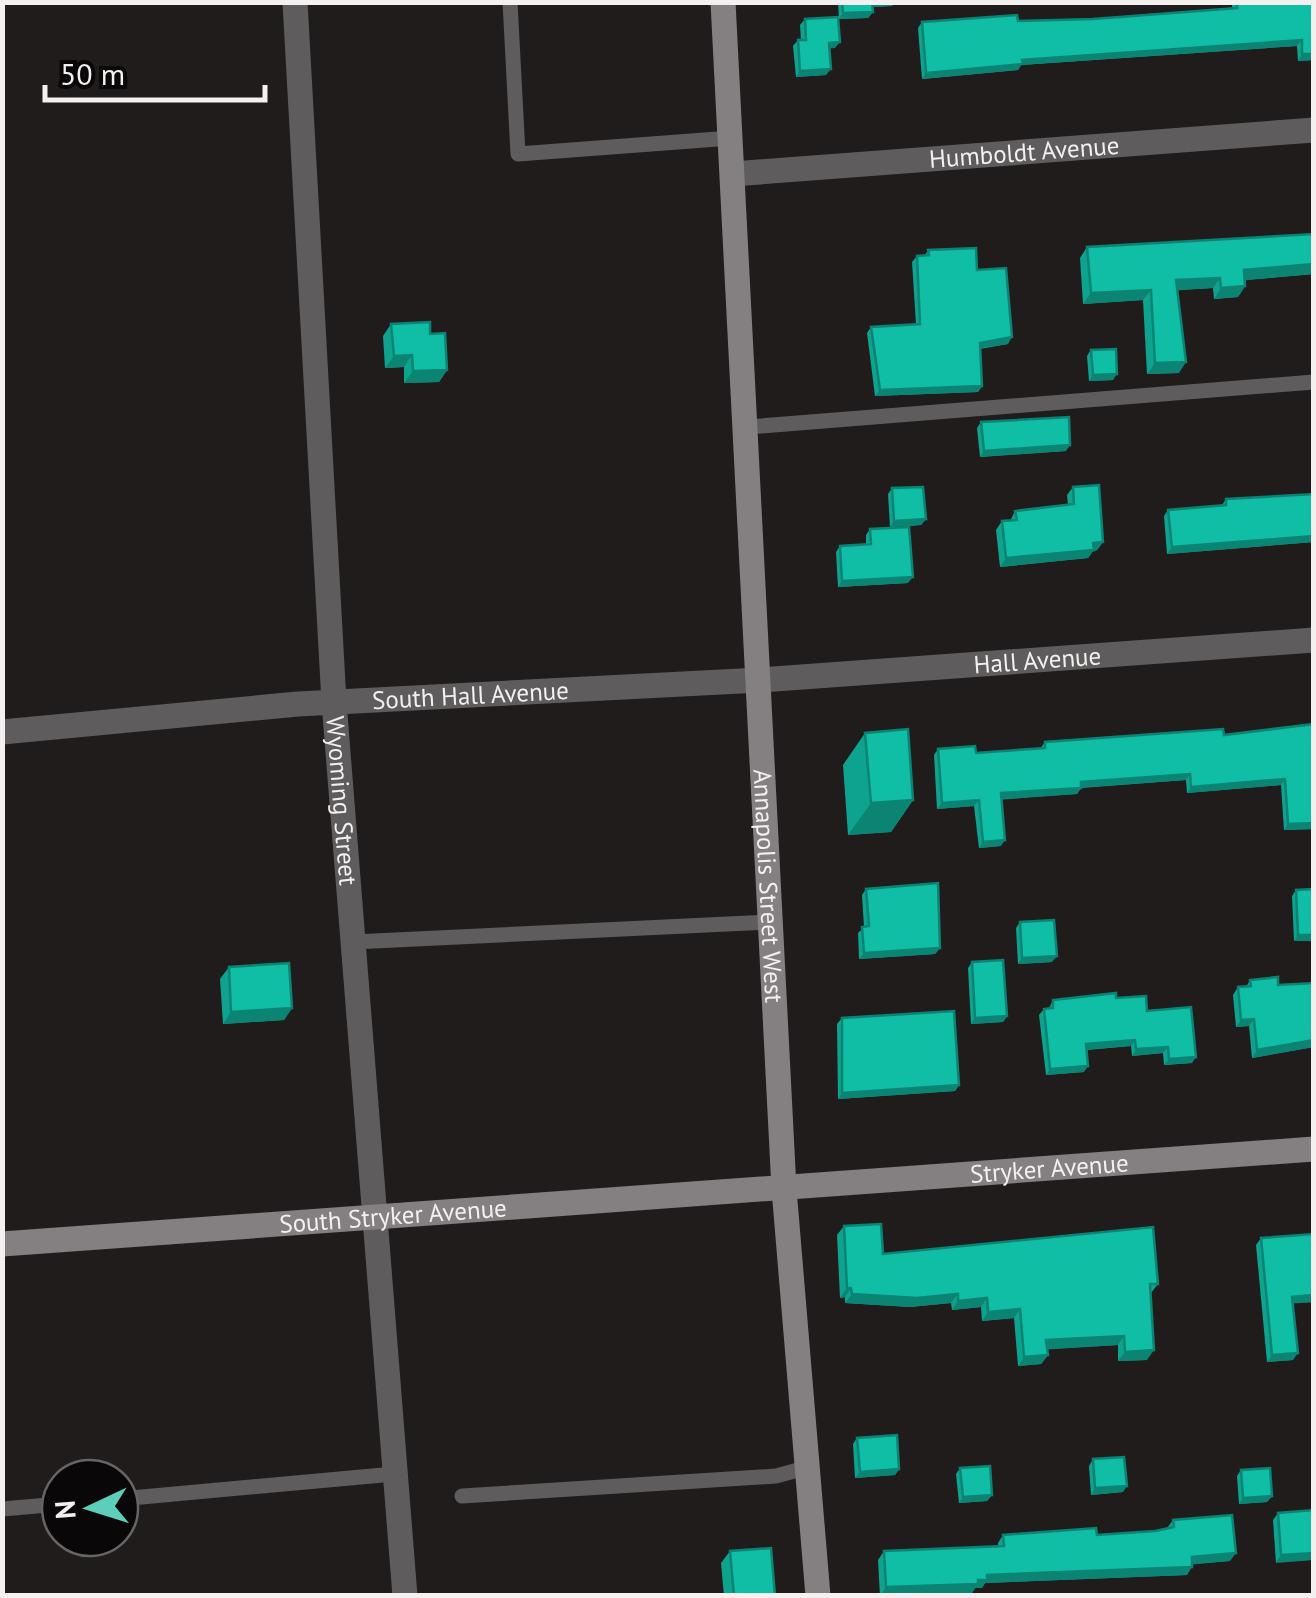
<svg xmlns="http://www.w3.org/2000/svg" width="1316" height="1598" font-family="'PT Sans',sans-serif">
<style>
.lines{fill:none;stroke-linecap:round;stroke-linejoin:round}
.lane{stroke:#5e5c5c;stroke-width:15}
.street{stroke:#5e5c5c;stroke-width:25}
.secondary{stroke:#847f80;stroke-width:25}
.wall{fill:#0ea38e}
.shaded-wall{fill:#0b8474}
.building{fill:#10bda5;stroke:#0b8474;stroke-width:2.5}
.labels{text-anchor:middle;stroke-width:10;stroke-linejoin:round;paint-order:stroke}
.street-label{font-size:25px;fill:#f4f0f0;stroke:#090707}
</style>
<rect width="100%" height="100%" fill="#211c1c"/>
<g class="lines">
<g class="lane">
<polyline points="510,2 518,154 731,138"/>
<polyline points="748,427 1314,382"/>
<polyline points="353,942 771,922"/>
<polyline points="462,1496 776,1476 809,1467"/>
<polyline points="120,1499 394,1474"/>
<polyline points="2,1509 60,1504"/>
</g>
<g class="street">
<path id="s1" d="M295,2L334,702L405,1596"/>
<path id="s2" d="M733,174L1314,130"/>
<path id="s3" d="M2,732L298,704L760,680L1314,640"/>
</g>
<g class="secondary">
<path id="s4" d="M723,2L784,1189L818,1596"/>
<path id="s5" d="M2,1244L1314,1149"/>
</g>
</g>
<g class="wall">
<polygon points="838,2 895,2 892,6 872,7 873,12 868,18 839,19"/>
<polygon points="1232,2 1314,2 1314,60 1298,61 1297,46 1021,65 1018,70 922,79 918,28 922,22 1093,19 1232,8"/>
<polygon points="805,19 835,48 830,48 826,75 796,77 793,46 798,40 801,40 800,25"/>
<polygon points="1087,247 1314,274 1245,280 1245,286 1238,297 1214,299 1213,288 1177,290 1179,373 1147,374 1143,300 1083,304 1080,258"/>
<polygon points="928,250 977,270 1008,344 980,349 982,386 978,392 875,396 867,333 871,327 916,324 912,262 917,256 925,255"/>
<polygon points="391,324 430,334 447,370 439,382 404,383 404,367 385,368 383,336"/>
<polygon points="1091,350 1113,380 1089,381 1087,356"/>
<polygon points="981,422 1066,451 980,457 977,428"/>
<polygon points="1073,487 1103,542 1097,550 1093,551 1088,558 1000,567 996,530 1002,521 1010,521 1015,511 1068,505 1067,495"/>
<polygon points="892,488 926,519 921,525 890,527 888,494"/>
<polygon points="1314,494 1314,542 1167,554 1164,516 1168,510 1222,505 1226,499"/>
<polygon points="870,529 908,583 838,587 836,552 840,546 866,544 866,535"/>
<polygon points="1314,724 1314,829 1284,830 1281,785 1187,793 1186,780 1081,788 1077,794 1002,799 1001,846 979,848 974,806 937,809 934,755 938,749 976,753 1040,749 1045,742 1224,735"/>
<polygon points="865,733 913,800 891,832 848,835 843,765"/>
<polygon points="866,889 940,948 935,954 859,959 858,933 864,927 862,895"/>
<polygon points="1296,890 1314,941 1294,941 1292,896"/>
<polygon points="1020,922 1052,962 1018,964 1016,928"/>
<polygon points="972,962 1007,1016 1003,1022 971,1024 968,968"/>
<polygon points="229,967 292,1008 284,1020 223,1024 220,979"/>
<polygon points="1250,980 1278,985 1314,983 1314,1047 1252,1058 1249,1026 1236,1027 1233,995 1238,987 1246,987"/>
<polygon points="1116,998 1147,1011 1192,1063 1164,1065 1163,1053 1132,1056 1131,1046 1087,1050 1084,1072 1046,1075 1039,1015 1044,1009 1049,1008 1053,1000"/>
<polygon points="842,1018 959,1085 955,1091 838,1099 837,1024"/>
<polygon points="844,1226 883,1254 1158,1284 1151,1293 1147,1360 1118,1361 1118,1345 1047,1349 1048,1355 1041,1364 1018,1366 1014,1318 982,1321 981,1307 952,1310 951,1303 910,1307 845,1303 845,1297 840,1298 837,1235"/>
<polygon points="1314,1234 1314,1302 1293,1303 1293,1360 1267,1362 1256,1245 1261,1238"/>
<polygon points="857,1438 899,1469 895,1475 855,1478 853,1444"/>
<polygon points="1093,1459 1123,1492 1091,1495 1089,1466"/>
<polygon points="960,1468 992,1495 987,1501 959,1503 956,1474"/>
<polygon points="1241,1470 1272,1496 1267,1502 1239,1504 1237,1476"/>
<polygon points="1314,1510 1276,1563 1273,1520 1278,1513"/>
<polygon points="1173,1520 1230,1561 1192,1564 1187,1575 985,1583 982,1588 975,1588 972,1593 880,1596 878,1560 884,1551 998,1546 998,1543 1003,1535 1097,1535 1155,1531 1167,1528"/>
<polygon points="730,1551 775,1596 724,1596 721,1563"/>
</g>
<g class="shaded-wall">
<polygon points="871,2 895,2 892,6 868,7"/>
<polygon points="873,12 868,18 839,19 843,13"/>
<polygon points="1302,40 1297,46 1021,65 1018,70 922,79 926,73 1022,60"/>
<polygon points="840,42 835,48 825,49 829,43"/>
<polygon points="1302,54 1314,54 1314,60 1298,61"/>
<polygon points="831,69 826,75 796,77 800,71"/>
<polygon points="1314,264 1314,274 1237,281 1244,270"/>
<polygon points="1220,278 1213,288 1168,291 1176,280"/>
<polygon points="1245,286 1238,297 1214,299 1221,288"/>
<polygon points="1151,290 1143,300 1083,304 1091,293"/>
<polygon points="1012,337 1008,344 975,349 980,343"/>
<polygon points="412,355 404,367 385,368 394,356"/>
<polygon points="1186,362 1179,373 1147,374 1155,363"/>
<polygon points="447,370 439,382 404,383 413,371"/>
<polygon points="1117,374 1113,380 1089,381 1093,375"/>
<polygon points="982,386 978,392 875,396 880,390"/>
<polygon points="1070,445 1066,451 980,457 984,451"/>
<polygon points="926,519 921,525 890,527 894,521"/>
<polygon points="1314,536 1314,542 1167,554 1172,547"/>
<polygon points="1103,542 1097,550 1093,551 1088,558 1000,567 1006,558"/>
<polygon points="913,577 908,583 838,587 842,581"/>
<polygon points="1190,774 1186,780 1076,788 1081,782"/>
<polygon points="1285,779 1281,785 1187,793 1191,787"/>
<polygon points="1081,788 1077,794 997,800 1001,793"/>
<polygon points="913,800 891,832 848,835 871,803"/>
<polygon points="979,800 974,806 937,809 942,803"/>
<polygon points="1314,823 1314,829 1284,830 1288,824"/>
<polygon points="1005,840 1001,846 979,848 983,842"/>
<polygon points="1298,935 1314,935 1314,941 1294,941"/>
<polygon points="940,948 935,954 859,959 864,953"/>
<polygon points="1057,956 1052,962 1018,964 1022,958"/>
<polygon points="292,1008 284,1020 223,1024 231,1012"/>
<polygon points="1007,1016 1003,1022 971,1024 975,1018"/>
<polygon points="1254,1019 1249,1026 1236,1027 1241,1020"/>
<polygon points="1135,1040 1131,1046 1082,1050 1086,1044"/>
<polygon points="1314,1040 1314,1047 1252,1058 1257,1050"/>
<polygon points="1168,1047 1163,1053 1132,1056 1136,1049"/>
<polygon points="1196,1057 1192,1063 1164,1065 1169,1059"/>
<polygon points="1088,1066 1084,1072 1046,1075 1050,1069"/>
<polygon points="959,1085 955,1091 838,1099 842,1093"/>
<polygon points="847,1288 851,1288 845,1297 840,1298"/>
<polygon points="852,1294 958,1294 951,1303 910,1307 845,1303"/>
<polygon points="1314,1295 1314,1302 1287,1304 1292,1297"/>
<polygon points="987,1298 981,1307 952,1310 958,1301"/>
<polygon points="1020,1309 1014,1318 982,1321 988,1312"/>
<polygon points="1124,1336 1118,1345 1040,1350 1046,1340"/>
<polygon points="1154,1350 1147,1360 1118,1361 1125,1352"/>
<polygon points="1298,1353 1293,1360 1267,1362 1272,1355"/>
<polygon points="1048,1355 1041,1364 1018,1366 1024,1357"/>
<polygon points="899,1469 895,1475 855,1478 860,1472"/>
<polygon points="1127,1486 1123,1492 1091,1495 1095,1488"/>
<polygon points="992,1495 987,1501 959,1503 963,1497"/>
<polygon points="1272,1496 1267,1502 1239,1504 1243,1498"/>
<polygon points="1236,1553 1230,1561 1186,1565 1192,1557"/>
<polygon points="1314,1553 1314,1560 1276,1563 1281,1555"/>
<polygon points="1192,1567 1187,1575 985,1583 982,1588 975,1588 972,1593 880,1596 886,1587 978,1580 987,1575"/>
</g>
<g class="building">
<polygon points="842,2 872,2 873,12 843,13"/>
<polygon points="1237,2 1314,2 1314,54 1302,54 1302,40 1022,60 1023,64 926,73 922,22 1017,15 1018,21 1093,19 1237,8"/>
<polygon points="838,17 840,42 829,43 831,69 800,71 798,40 806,40 805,19"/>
<polygon points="1314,234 1314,264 1244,270 1245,286 1221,288 1220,278 1176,280 1186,362 1155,363 1151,290 1091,293 1087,247"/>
<polygon points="976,248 977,270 1006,268 1012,337 980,343 982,386 880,390 871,327 920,324 917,256 929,255 928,250"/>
<polygon points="430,322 430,334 445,333 447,370 413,371 412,355 394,356 391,324"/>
<polygon points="1116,349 1117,374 1093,375 1091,350"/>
<polygon points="1069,417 1070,445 984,451 981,422"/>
<polygon points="1099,485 1103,542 1093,543 1094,550 1006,558 1002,521 1017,520 1015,511 1074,504 1073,487"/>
<polygon points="923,487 926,519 894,521 892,488"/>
<polygon points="1314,494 1314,536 1172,547 1168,510 1226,505 1226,499"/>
<polygon points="909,527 913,577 842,581 840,546 871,544 870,529"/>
<polygon points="1314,724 1314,823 1288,824 1285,779 1191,787 1190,774 1081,782 1081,788 1001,793 1005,840 983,842 979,800 942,803 938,749 975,746 976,753 1045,748 1045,742 1223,729 1224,735"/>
<polygon points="908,729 913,800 871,803 865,733"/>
<polygon points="938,883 940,948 864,953 862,927 869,926 866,889"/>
<polygon points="1314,889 1314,935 1298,935 1296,890"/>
<polygon points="1054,920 1057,956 1022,958 1020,922"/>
<polygon points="1003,960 1007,1016 975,1018 972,962"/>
<polygon points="289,963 292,1008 231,1012 229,967"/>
<polygon points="1278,977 1278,985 1314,983 1314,1040 1257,1050 1254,1019 1241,1020 1238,987 1251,986 1250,980"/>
<polygon points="1116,993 1116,998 1146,996 1147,1011 1191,1007 1196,1057 1169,1059 1168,1047 1136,1049 1135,1040 1086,1044 1088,1066 1050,1069 1044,1009 1053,1008 1053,1000"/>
<polygon points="954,1011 959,1085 842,1093 842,1018"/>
<polygon points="881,1224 883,1254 1153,1227 1158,1284 1150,1284 1154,1350 1125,1352 1124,1336 1046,1340 1048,1355 1024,1357 1020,1309 988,1312 987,1298 958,1301 958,1294 917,1298 852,1294 851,1288 847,1288 844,1226"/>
<polygon points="1314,1234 1314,1295 1292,1297 1298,1353 1272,1355 1261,1238"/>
<polygon points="897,1435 899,1469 860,1472 857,1438"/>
<polygon points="1124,1457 1127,1486 1095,1488 1093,1459"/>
<polygon points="990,1466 992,1495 963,1497 960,1468"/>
<polygon points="1270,1468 1272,1496 1243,1498 1241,1470"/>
<polygon points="1314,1510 1314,1553 1281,1555 1278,1513"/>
<polygon points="1232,1515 1236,1553 1192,1557 1192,1567 987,1575 987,1580 978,1580 978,1584 886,1587 884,1551 1004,1546 1003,1535 1096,1528 1097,1535 1155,1531 1174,1527 1173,1520"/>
<polygon points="771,1548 775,1596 734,1596 730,1551"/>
</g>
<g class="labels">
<g class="street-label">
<text dy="9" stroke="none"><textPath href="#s2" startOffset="292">Humboldt Avenue</textPath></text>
<text dy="9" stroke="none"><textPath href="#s3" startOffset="1038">Hall Avenue</textPath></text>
<text dy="9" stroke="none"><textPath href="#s3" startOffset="470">South Hall Avenue</textPath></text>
<text dy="9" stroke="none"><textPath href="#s1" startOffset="800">Wyoming Street</textPath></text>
<text dy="9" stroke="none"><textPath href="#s4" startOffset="885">Annapolis Street West</textPath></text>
<text dy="9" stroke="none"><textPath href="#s5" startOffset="1050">Stryker Avenue</textPath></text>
<text dy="9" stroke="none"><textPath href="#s5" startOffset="392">South Stryker Avenue</textPath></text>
</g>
</g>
<rect width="1316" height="1598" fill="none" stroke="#f4f0f0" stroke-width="10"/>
<g transform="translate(90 1508) rotate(266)"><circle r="48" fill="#090707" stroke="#676464" stroke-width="2.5"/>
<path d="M0-8L18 38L0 25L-18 38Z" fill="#5dceb9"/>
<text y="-15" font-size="28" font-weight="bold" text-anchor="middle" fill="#f4f0f0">N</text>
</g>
<path d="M45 85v15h220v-15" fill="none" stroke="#f4f0f0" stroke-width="5"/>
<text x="60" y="85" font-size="30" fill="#f4f0f0" stroke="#090707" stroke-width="8" paint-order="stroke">50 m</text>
</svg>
